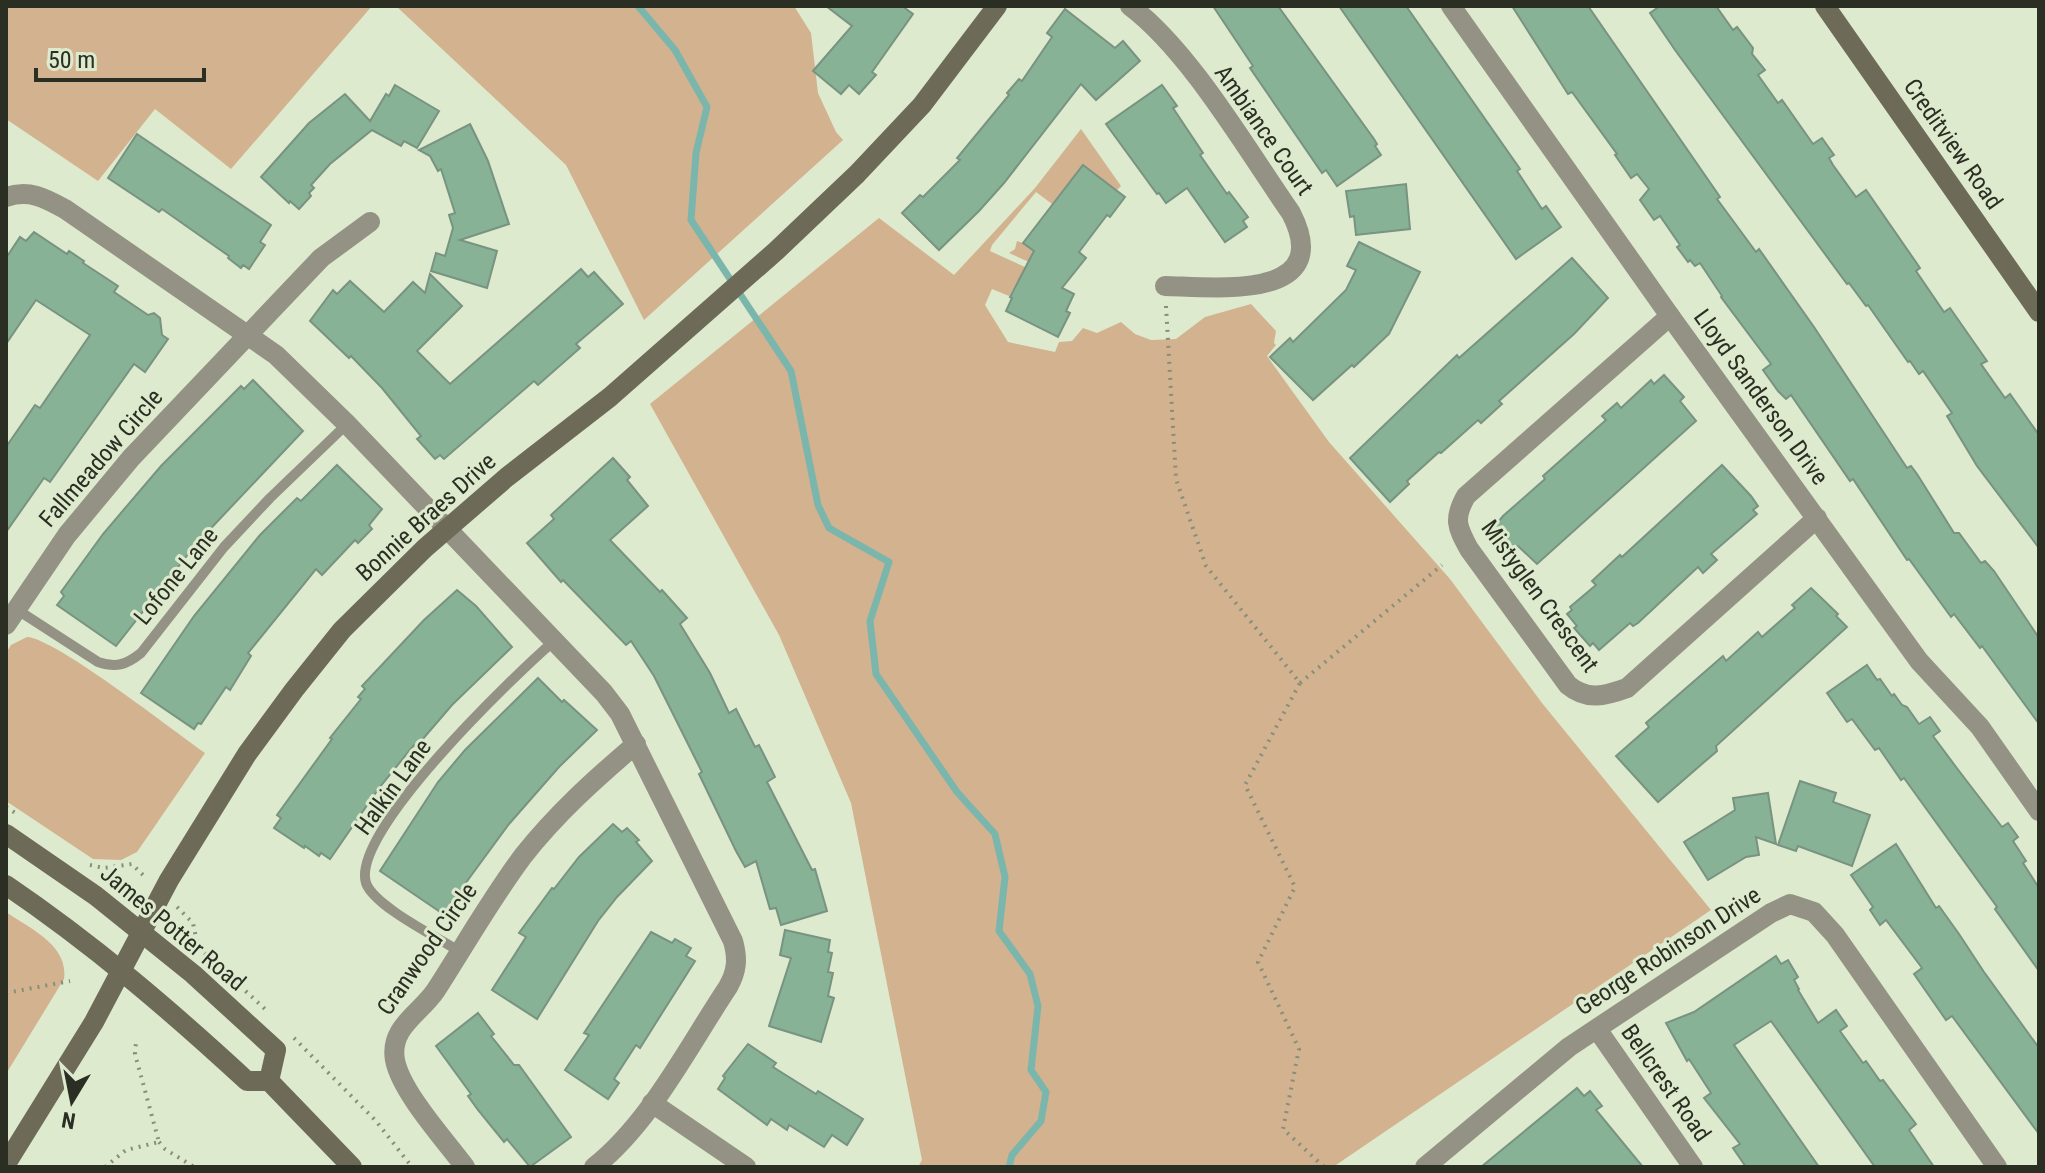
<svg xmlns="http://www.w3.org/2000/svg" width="2045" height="1173" font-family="'Roboto Condensed',sans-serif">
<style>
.green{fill:#d3b28f}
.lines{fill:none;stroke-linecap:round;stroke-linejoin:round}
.stream{stroke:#7bb6ad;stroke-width:7}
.building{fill:#87b295;stroke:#789381;stroke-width:2}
.path{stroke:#878f7a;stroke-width:4;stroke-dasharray:2 6;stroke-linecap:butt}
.lane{stroke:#949285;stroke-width:10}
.street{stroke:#949285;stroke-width:20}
.secondary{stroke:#6e6a58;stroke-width:20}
.labels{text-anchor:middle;stroke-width:6;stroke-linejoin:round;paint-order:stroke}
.street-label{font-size:24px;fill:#2a2e23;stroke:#deeacd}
</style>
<rect width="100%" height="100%" fill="#deeacd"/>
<g class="green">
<polygon points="6,6 372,6 231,169 155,109 98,181 6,119"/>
<polygon points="396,6 794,6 811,33 818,93 836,132 843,140 644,320 566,165"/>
<polygon points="1081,129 1121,186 1117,190 1083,165 1052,204 1036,192 992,245 990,251 1027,268 1029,262 1009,253 1015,249 1017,241 1023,243 1055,267 1018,280 1009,296 992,289 985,305 1008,342 1055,352 1059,342 1072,341 1083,328 1097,333 1121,322 1135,334 1151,340 1176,339 1205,317 1251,304 1276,331 1274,343 1276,345 1267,356 1329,442 1450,579 1542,703 1711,910 1333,1167 918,1167 922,1160 851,803 779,635 650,404 879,218 954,275 1035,188"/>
<path d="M27,637C55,638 175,732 205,753L137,852L121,860L93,859L6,801V653L11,645Z"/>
<path d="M6,912C29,928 69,945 64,979L6,1074Z"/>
</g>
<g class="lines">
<polyline class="stream" points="638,6 675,50 707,107 696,153 691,220 791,371 818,505 829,528 889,562 870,621 876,674 957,792 995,834 1005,877 999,931 1030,974 1038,1006 1031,1070 1046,1092 1041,1121 1012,1155 1009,1167"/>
</g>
<g class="building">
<polygon points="826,6 902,6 913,14 872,72 876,75 859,94 849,85 841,94 813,71 852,26"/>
<polygon points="1213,6 1278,6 1374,139 1377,144 1375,146 1381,155 1337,186 1326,170 1322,173 1250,68 1253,66"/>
<polygon points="1339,6 1406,6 1520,169 1517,171 1542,209 1546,206 1561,227 1516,259"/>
<polygon points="1512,6 1588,6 1720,197 1717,199 1756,252 1759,249 1814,327 1907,468 1911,466 1917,474 1954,533 1959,533 1981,563 1985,561 1994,571 2039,638 2039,724 1982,646 1980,648 1954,614 1951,617 1909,559 1907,560 1853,479 1850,481 1791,395 1786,399 1778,391 1763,370 1771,364 1721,297 1722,296 1700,263 1695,266 1690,260 1688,262 1677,247 1680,245 1660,216 1654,220 1640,200 1649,189 1637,174 1631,178 1615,155 1617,154 1572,92 1568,94"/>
<polygon points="1660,6 1716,6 1733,30 1737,27 1753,48 1752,54 1765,70 1758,75 1778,103 1782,100 1813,144 1822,138 1834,155 1829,158 1833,165 1856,197 1866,190 1920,268 1916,271 1944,312 1950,308 1987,361 1981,364 2005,398 2010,394 2039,435 2039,548 1977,466 1947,416 1952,413 1923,371 1919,374 1910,361 1908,362 1868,305 1866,306 1849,283 1847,284 1675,50 1650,13"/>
<polygon points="1065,9 1115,48 1123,41 1140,61 1096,100 1081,84 1004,183 979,211 939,250 902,213 920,195 923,197 960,160 957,158 1009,95 1007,93 1019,79 1022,81 1052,37 1047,33"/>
<polygon points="395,85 439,111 417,148 404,141 401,146 372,130 330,164 311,185 314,188 309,193 311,196 299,209 290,201 289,203 261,177 309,123 345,94 370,121 386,94 389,96"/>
<polygon points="1162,85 1177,106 1173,108 1203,153 1200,155 1227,194 1229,192 1248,217 1243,221 1247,227 1225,242 1187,188 1166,203 1159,193 1157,194 1106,124"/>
<polygon points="470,124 488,161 509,224 460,240 497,251 487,288 431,271 436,253 445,256 453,228 449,215 455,213 441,169 438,171 430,156 419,150"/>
<polygon points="137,134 271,225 260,242 265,245 249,269 243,265 241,268 228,258 229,256 162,209 159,212 108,178"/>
<polygon points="1083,165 1125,197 1110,217 1107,215 1079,252 1086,258 1062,288 1074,294 1066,311 1070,313 1058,337 1006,311 1012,298 1010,297 1034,251 1023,243"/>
<polygon points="1406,184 1410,229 1356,235 1354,216 1350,217 1346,191"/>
<polygon points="34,232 67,254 69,251 84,261 83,263 118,286 114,292 148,315 154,313 160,318 162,335 168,339 145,372 134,364 50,482 44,478 6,532 6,447 35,405 40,408 90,335 36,300 6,344 6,258 20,237 26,241"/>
<polygon points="1359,242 1420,272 1389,334 1354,367 1352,365 1313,400 1270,357 1290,338 1293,342 1346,290 1356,270 1347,266"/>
<polygon points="1572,258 1608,298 1574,334 1499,401 1502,404 1481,423 1478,420 1441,453 1439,452 1407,481 1409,484 1390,502 1350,458 1457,355 1459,358"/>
<polygon points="581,269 588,277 594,272 623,304 576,344 580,348 538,385 534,381 444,459 440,455 435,459 417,439 421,436 382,388 351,356 349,358 310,321 333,290 337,294 350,281 384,312 413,282 425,293 430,274 462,306 417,351 450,384"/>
<polygon points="1664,375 1684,397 1680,401 1696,421 1537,564 1518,546 1514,549 1494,527 1503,516 1545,479 1543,476 1606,420 1602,416 1617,403 1621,408 1651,380 1654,384"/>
<polygon points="253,380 303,431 197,543 116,646 57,605 64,596 61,592 103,534 161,466 241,386 244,389"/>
<polygon points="613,458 630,477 627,480 648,506 610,540 660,592 662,590 687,618 680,624 710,673 729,713 736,709 755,747 759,745 775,777 767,782 812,870 815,869 827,911 781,925 776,908 770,909 756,861 745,867 736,851 699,774 702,772 654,676 631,641 626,645 563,580 561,582 527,543 554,519 551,515"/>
<polygon points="337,465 382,509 369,525 372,529 358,543 355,540 322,575 316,569 248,653 251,656 230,690 226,687 201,724 198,723 194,729 141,693 194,616 260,535 297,498 301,501"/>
<polygon points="1722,465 1751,496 1758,506 1753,510 1757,514 1711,554 1717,560 1703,573 1698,567 1638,623 1633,626 1630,623 1599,650 1593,643 1590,646 1574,628 1577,626 1567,614 1572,610 1570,607 1596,585 1592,581 1620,555 1622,557"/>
<polygon points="1811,588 1838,614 1836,616 1847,627 1716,746 1717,751 1658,802 1616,756 1649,727 1646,723 1723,656 1726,661 1758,632 1762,637 1795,608 1792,605"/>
<polygon points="457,590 476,606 512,647 452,705 416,747 414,745 379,788 330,859 321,853 319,856 305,846 304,848 274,828 281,818 277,815 332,739 330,738 361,699 358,697 365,689 362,686 424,620"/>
<polygon points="1867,665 1877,680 1880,679 1892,696 1894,694 1902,705 1907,707 1919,724 1930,717 1940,731 1933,736 1956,767 2002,827 2008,823 2018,837 2013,841 2026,861 2023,863 2039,888 2039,971 1995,909 1997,907 1904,778 1901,780 1879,748 1875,750 1852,719 1847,722 1827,693"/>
<polygon points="538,678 562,702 564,700 597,730 559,767 509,824 443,914 380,871 438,782 465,750"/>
<polygon points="1800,781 1836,793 1833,802 1870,815 1852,866 1798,846 1796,851 1778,845"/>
<polygon points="1768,793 1776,844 1756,837 1759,855 1746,857 1708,880 1684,842 1735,810 1733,798"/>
<polygon points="613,824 622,832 627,828 639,840 636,842 652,861 617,897 598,921 537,1019 492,990 526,937 519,933 552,888 554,889 579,857"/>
<polygon points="1896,844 1936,908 1939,906 1959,934 1984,972 2039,1048 2039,1134 1952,1016 1946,1020 1914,974 1922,968 1886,920 1880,925 1870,910 1873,907 1851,875"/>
<polygon points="785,930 830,940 828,952 832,953 828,972 833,973 828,996 834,998 821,1042 769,1026 791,958 780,955"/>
<polygon points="651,932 672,943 675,939 691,948 686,956 695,961 640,1048 636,1045 614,1079 619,1083 608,1099 565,1070 589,1035 584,1033"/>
<polygon points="1776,956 1781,964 1788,960 1798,977 1794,980 1799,989 1798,990 1818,1023 1836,1010 1847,1026 1840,1031 1863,1063 1866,1061 1880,1081 1883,1080 1916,1124 1909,1130 1934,1167 1875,1167 1771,1021 1734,1045 1819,1167 1746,1167 1733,1148 1740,1144 1704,1098 1711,1093 1689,1059 1687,1061 1666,1023 1694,1012"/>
<polygon points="478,1013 494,1034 491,1036 514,1065 519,1065 571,1137 530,1167 507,1139 504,1142 478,1110 468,1096 471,1094 436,1046"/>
<polygon points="748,1044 776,1063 773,1067 816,1094 818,1091 863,1119 847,1145 832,1135 824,1147 789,1125 787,1130 771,1119 767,1125 718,1089 725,1078 723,1076"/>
<polygon points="1577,1088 1584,1096 1590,1091 1602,1106 1596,1110 1643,1167 1481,1167"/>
</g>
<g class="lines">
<g class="path">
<polyline points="1166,306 1176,479 1206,566 1300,683 1245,785 1295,887 1258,962 1299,1049 1283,1129 1324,1167"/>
<polyline points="1300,683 1442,565"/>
<polyline points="6,807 17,814"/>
<polyline points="90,865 104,868 132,864 147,879"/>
<polyline points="177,907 193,923 198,947 265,1009"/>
<polyline points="6,993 70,981"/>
<polyline points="294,1038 376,1121 412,1167"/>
<polyline points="159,1142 165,1149 194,1167"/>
<polyline points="105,1167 126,1150 159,1142 135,1054 136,1042"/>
</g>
<g class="lane">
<path d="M16,609L98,662C116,668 126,665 141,653L224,547L270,498L347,424"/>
<path d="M459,951C437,937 374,906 366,883C350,832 515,675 554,641"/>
</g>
<g class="street">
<path d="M1130,6C1190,51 1247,150 1291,213C1337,302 1213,287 1165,286"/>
<polyline points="1451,6 1670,316 1919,661 1980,727 2039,811"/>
<path d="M6,197C29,189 45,198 65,209L276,355L347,424L604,693L620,714L733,941C738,959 737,971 728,987C688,1047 650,1123 594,1167"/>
<path d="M1670,316L1466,496C1453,519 1457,527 1469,549L1568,685C1587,701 1605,696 1627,688L1817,518"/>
<polyline points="6,625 67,535 131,458 321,258 370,222"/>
<polyline points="1597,1029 1693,1167"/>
<polyline points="652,1103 746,1167"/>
<path d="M465,1167C445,1140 401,1092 395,1060C389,1027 421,1013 436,990C465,945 491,899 523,856C556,814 595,779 636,744"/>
<polyline points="1425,1167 1569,1047 1771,913 1790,904 1814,912 1835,935 1997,1167"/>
</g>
<g class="secondary">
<polyline points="1825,6 2039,312"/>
<polyline points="6,834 96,896 193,974 276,1050 269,1081"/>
<path d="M6,885C93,944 170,1010 247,1081H269L352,1167"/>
<polyline points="6,1164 94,1022 169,880 247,754 294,690 342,630 425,548 507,477 610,397 776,251 857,174 922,105 997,6"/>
</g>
</g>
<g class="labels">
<g class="street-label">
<text transform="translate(1264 130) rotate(55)" y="8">Ambiance Court</text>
<text transform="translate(1953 144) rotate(55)" y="8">Creditview Road</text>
<text transform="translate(1761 397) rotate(54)" y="8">Lloyd Sanderson Drive</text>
<text transform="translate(101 458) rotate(-49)" y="8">Fallmeadow Circle</text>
<text transform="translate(426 517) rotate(-42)" y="8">Bonnie Braes Drive</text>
<text transform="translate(176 576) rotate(-51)" y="8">Lofone Lane</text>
<text transform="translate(1540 596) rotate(54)" y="8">Mistyglen Crescent</text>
<text transform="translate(393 787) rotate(-54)" y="8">Halkin Lane</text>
<text transform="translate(173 928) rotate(40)" y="8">James Potter Road</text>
<text transform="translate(427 949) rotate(-55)" y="8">Cranwood Circle</text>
<text transform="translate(1668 951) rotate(-33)" y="8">George Robinson Drive</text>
<text transform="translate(1666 1083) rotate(55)" y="8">Bellcrest Road</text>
</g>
</g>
<rect width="2045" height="1173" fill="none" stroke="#2a2e23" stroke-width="16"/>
<g transform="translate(72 1101) rotate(190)" stroke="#deeacd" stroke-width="6" paint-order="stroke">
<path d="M0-6L14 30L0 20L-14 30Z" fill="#2a2e23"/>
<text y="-12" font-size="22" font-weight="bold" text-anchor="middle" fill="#2a2e23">N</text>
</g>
<path d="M36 68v12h168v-12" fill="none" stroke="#2a2e23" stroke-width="4"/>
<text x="48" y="68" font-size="24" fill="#2a2e23" stroke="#deeacd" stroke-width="6" paint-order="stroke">50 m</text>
</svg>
